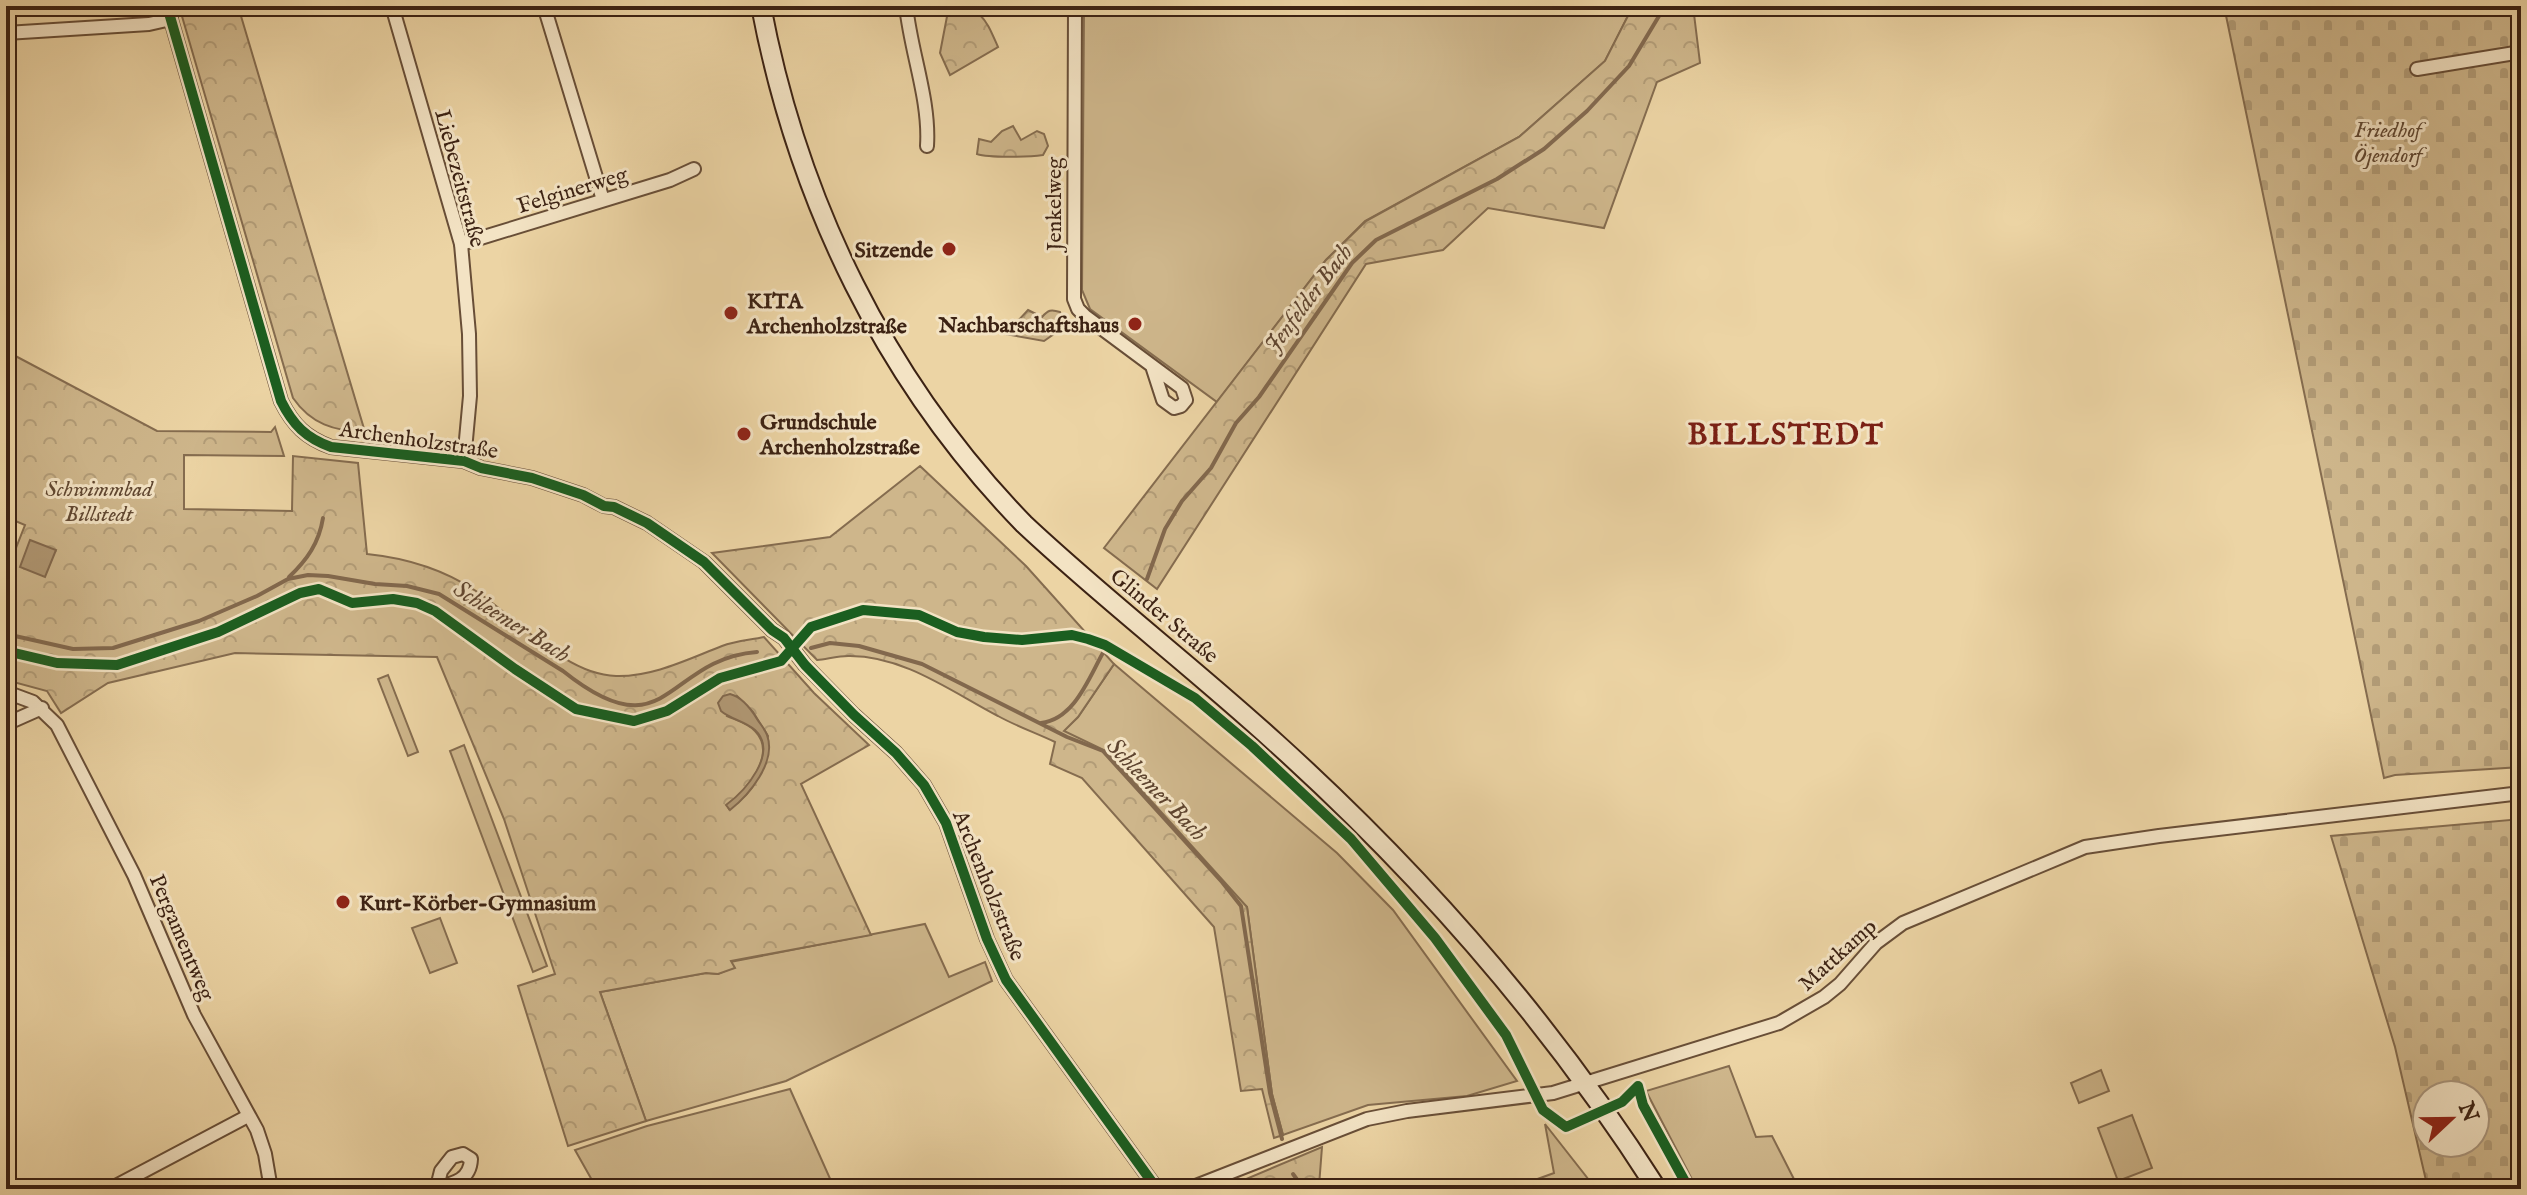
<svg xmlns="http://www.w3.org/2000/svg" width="2527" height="1195" font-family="'IM FELL English',serif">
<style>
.grass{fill:#ceb68b;stroke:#856c4f;stroke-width:2}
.forest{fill:url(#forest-crowns);stroke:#856c4f;stroke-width:2;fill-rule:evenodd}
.cemetery{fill:url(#cemetery-stones);stroke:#856c4f;stroke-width:2;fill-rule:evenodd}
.water{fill:#b09773;stroke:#82684d;stroke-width:2}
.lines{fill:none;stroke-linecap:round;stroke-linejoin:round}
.stream{stroke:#82684d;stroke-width:4}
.minor-casing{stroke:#684e37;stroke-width:16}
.secondary-casing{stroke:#3c2213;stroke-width:22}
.minor{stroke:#f3e3c4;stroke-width:12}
.secondary{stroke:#f3e3c4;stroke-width:18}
.cycleway-casing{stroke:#f3e3c4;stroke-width:15}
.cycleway{stroke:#1b5e20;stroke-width:10}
.poi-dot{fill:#8f2418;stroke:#f3e3c4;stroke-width:3}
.labels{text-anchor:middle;stroke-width:6;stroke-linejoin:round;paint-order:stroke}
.park-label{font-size:22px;font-style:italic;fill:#604731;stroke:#f3e3c4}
.street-label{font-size:22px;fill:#3c2213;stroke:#f3e3c4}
.poi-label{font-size:22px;font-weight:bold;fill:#3c2213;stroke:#f3e3c4;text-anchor:start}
.water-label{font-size:24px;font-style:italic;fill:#5f4530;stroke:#f3e3c4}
.district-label{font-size:30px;font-weight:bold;letter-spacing:2px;fill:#7a1f14;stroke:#f3e3c4}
</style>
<defs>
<pattern id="forest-crowns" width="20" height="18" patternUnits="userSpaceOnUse" patternTransform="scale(2)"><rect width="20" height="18" fill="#ceb68b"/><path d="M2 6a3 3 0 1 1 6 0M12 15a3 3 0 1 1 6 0" fill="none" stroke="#b29c77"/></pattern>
<pattern id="cemetery-stones" width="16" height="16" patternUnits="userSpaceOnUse" patternTransform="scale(2)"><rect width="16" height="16" fill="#ceb68b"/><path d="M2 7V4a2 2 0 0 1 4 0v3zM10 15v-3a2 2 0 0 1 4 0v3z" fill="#b29c77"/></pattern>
</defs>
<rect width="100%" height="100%" fill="#ecd4a4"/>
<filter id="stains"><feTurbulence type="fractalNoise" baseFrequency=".0025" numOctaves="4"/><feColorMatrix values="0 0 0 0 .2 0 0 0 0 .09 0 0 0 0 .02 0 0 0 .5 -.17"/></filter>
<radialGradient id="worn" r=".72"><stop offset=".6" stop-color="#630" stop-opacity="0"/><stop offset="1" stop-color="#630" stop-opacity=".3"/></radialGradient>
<g class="grass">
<polygon points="1084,6 1633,6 1605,61 1519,137 1365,221 1326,260 1217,402 1090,309 1082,290"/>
<polygon points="1114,664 1337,853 1393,910 1517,1081 1467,1096 1368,1105 1283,1135 1272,1094 1247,907 1063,731 1078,717"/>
<polygon points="388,675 418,752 408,756 378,679"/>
<polygon points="464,745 547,966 533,972 450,751"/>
<polygon points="440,918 457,963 430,973 412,928"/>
<polygon points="925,924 949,977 985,962 992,981 786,1081 646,1121 600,992 706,973 718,974 734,967 730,962"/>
<polygon points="1729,1066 1756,1137 1772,1136 1799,1189 1697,1189 1646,1091"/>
<polygon points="2101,1070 2109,1091 2079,1103 2071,1083"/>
<polygon points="790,1089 832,1183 821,1189 597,1189 575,1150 647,1126"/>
<polygon points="2132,1115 2152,1168 2118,1181 2098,1128"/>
<polygon points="1545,1124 1596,1189 1510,1189 1554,1173"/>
</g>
<g class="forest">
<path d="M179,6H238L365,432C334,431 311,424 293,398Z"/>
<path d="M949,6C982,6 986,20 998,47L950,75L940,53Z"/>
<polygon points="1633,6 1693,6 1700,63 1657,82 1604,228 1488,208 1443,250 1366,264 1157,589 1104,548 1326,260 1366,221 1519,137 1605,61"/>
<path d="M1013,126L1021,140L1037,131L1044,134L1048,146L1043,155C1029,157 989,158 977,154L979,139L991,142L1002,131Z"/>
<path d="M1028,310L1042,317C1048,310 1051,309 1060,312L1063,321L1054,334L1044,341L1005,334L1007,321L1017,322Z"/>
<path d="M6,351L157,431L271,432L275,427L284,456L184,455V509L292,511L293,456L358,463L367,554C406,558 443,569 476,591C517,618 565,675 616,676C653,677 688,659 722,646C735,641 750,640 764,637L814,693L869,745L801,784L871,935L731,961L735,968L718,974L706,973L600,992L646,1121L568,1146L518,986L555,974L504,819L437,657L235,653L108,683L61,713L47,691L6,680V561L10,563L25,525L6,517ZM737,696L753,712L768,736C761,770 760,789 729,809L727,805C746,791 778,755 755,731C748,723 736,720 727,716Z"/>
<path d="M920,466L1026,566L1114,664L1078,717L1064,731L1106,751L1247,907L1272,1094L1283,1135L1274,1138L1262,1089L1241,1091L1214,927L1082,778L1050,764L1055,742C1036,733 1016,726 998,716C952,692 903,655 848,656C838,656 827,659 817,660L712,553L830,537Z"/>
<polygon points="1322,1147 1319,1186 1341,1189 1254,1189 1239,1182"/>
</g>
<g class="cemetery">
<polygon points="2224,6 2521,6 2521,767 2395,775 2384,778"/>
<path d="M2521,819V1189H2428L2395,1047L2331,836ZM2427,1095H2475V1143H2427Z"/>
</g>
<g class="water">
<polygon points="30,540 56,550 45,577 20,567"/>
<path d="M730,694C742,697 751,709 757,719C760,724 765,729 767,735C777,762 749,795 730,810L726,805C745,791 779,753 755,730C745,721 730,719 721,711L718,703L723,696Z"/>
</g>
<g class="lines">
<g class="stream">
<path d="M289,577C307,560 319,543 323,518"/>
<polyline points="1147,579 1165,529 1182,501 1211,468 1236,423 1259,397 1352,263 1376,240 1497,179 1544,149 1587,111 1629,66 1665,6"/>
<path d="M6,634L73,649L113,648L199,621L257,596L288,579L308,575L328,576L375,584L407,586L439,594L563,671C668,755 665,659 757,652"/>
<polyline points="811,648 830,643 859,646 922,664 1067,737 1103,751 1222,882 1241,906 1270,1093 1282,1139"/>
<path d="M1041,723C1075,719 1089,677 1104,651"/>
<polyline points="1293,1174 1304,1189"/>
</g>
<defs>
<g id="minor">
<path d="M167,6L281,401C293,425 306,438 331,447L464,461L481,468L532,478L583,495L604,506L614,507L647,523L704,562L772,630L784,638L805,665L854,715L896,753L924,785L946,823L987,939L1006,980L1157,1189"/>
<polyline points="392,6 461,244 469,334 470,396 464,461"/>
<polyline points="544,6 603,200"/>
<path d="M906,6C911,53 930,100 927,146"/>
<polyline points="1075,6 1074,299 1078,309 1085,316 1182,388 1186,400 1181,406 1174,408 1163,400 1152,366"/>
<polyline points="6,33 149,24 171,19"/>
<polyline points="2417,69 2521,52"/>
<polyline points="461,244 670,180 694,169"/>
<polyline points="6,692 33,702 57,725 134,875 194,1015 257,1130 265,1154 271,1189"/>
<polyline points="6,724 42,708"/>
<polyline points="110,1189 248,1116"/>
<path d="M430,1189C449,1184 470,1183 471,1159L463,1154L452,1157L441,1171L437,1187"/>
<polyline points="1188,1189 1367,1119 1407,1111 1553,1093 1779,1023 1824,997 1840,984 1876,943 1903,923 2085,847 2159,836 2521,793"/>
</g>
<path id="secondary" d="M761,6C798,201 885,381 1024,524C1105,600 1194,668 1276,743C1421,874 1552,1024 1657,1189"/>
</defs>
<use href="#minor" class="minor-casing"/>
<use href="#secondary" class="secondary-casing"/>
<use href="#minor" class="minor"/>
<use href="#secondary" class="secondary"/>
<defs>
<g id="cycleway">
<path d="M167,6L281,401C293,425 306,438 331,447L464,461L481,468L532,478L583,495L604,506L614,507L647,523L704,562L772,630L784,638L805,665L854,715L896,753L924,785L946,823L987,939L1006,980L1157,1189"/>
<polyline points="6,651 57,663 117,665 218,632 300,593 319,589 352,603 393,599 417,603 435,611 515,669 576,709 634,721 667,711 720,678 781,661 811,627 863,610 919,615 957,632 984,637 1022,640 1072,635 1088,639 1105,645 1195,698 1252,746 1351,839 1435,938 1506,1035 1543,1110 1566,1127 1622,1102 1638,1086 1643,1105 1689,1189"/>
</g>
</defs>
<use href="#cycleway" class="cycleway-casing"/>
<use href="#cycleway" class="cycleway"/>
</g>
<g class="poi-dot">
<circle cx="949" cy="249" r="8"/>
<circle cx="731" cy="313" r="8"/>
<circle cx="1135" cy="324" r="8"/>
<circle cx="744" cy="434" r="8"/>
<circle cx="343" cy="902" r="8"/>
</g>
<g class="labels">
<g class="park-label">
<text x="2388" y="137">Friedhof<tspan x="2388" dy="25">Öjendorf</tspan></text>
<text x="99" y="496">Schwimmbad<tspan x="99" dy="25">Billstedt</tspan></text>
</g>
<g class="street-label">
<text transform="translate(461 178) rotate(75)" y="8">Liebezeitstraße</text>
<text transform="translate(572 189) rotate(-17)" y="8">Felginerweg</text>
<text transform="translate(1053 204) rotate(-90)" y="8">Jenkelweg</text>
<text transform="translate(419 439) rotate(8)" y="8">Archenholzstraße</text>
<text transform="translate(1165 615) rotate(40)" y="8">Glinder Straße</text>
<text transform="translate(990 885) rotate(68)" y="8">Archenholzstraße</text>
<text transform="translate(183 937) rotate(67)" y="8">Pergamentweg</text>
<text transform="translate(1837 954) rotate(-42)" y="8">Mattkamp</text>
</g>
<g class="poi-label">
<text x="933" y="257" text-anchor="end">Sitzende</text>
<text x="747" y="308">KITA<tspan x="747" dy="25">Archenholzstraße</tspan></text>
<text x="1119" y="332" text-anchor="end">Nachbarschaftshaus</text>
<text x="760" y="429">Grundschule<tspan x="760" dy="25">Archenholzstraße</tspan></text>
<text x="359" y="910">Kurt-Körber-Gymnasium</text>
</g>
<g class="water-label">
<text transform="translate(1308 298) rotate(-53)" y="8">Jenfelder Bach</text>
<text transform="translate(512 621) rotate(32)" y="8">Schleemer Bach</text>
<text transform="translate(1157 789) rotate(46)" y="8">Schleemer Bach</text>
</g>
<g class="district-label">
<text x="1786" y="444">BILLSTEDT</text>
</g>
</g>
<rect width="2527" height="1195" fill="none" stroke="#ecd4a4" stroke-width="32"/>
<rect x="8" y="8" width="2511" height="1179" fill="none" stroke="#3c2213" stroke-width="4"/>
<rect x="16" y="16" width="2495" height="1163" fill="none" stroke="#3c2213" stroke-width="2"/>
<g transform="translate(2451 1119) rotate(68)"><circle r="38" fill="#f3e3c4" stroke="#aa967d" stroke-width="2"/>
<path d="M0-6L14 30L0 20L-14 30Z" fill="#8f2418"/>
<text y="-12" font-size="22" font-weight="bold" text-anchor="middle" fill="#3c2213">N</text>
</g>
<rect width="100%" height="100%" filter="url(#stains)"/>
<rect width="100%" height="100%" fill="url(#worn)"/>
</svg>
